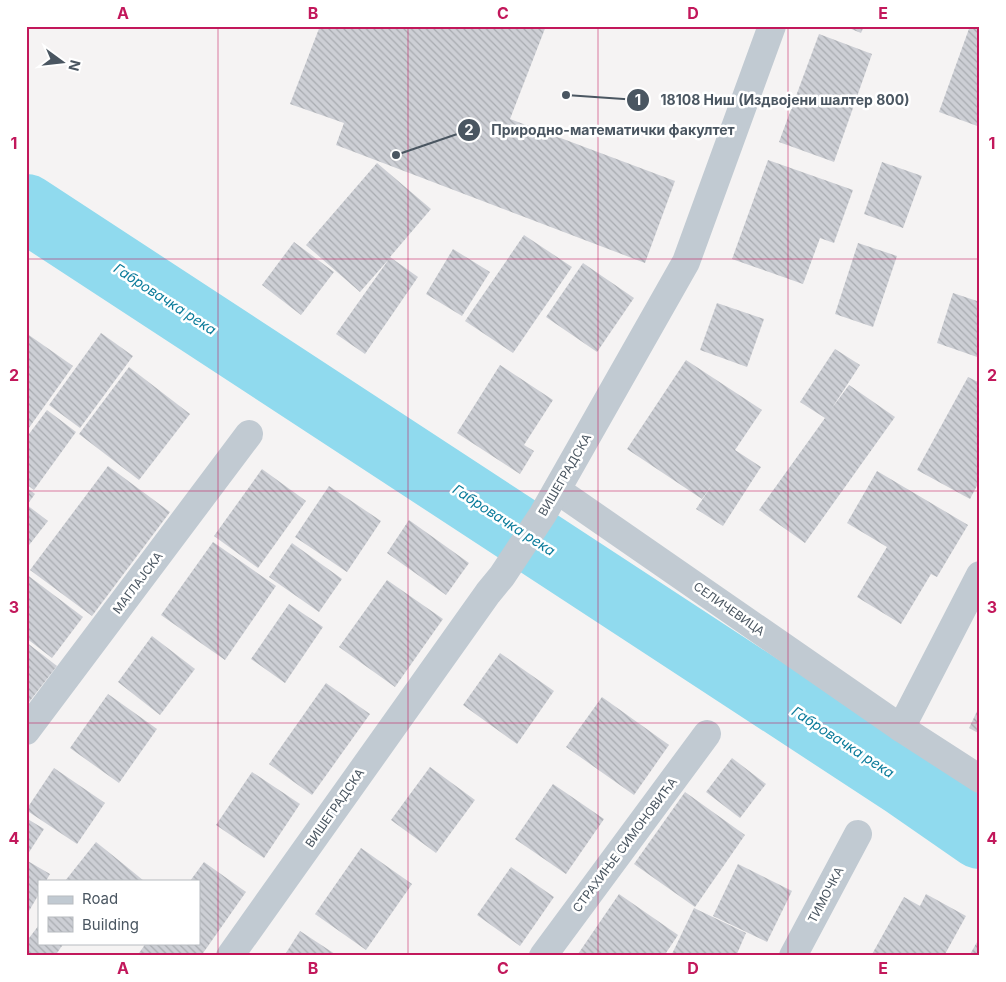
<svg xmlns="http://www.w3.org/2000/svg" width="1006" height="982" font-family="Inter,sans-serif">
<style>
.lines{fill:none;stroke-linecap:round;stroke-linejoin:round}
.river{stroke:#90daee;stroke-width:68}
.building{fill:url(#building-back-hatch)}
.minor{stroke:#c1cad2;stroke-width:28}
.grid{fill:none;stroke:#c2185b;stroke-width:1;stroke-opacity:0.55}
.labels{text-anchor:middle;stroke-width:5;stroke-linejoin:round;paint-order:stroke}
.street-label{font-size:12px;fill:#4a5661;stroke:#fff}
.water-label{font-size:14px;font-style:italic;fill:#0c7c9b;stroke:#fff}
.leader{fill:none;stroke:#4a5661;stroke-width:2}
.callout-dot{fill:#4a5661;stroke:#fff;stroke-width:2}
.mark-label{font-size:15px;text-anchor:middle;font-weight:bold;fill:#fff}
.callout-label{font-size:14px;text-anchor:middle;font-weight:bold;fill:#4a5661;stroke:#fff;stroke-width:5;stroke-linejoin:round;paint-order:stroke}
.neatline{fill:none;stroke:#c2185b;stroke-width:2}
.grid-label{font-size:16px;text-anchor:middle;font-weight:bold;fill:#c2185b}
</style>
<defs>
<pattern id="building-back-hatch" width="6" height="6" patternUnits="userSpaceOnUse" patternTransform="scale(1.25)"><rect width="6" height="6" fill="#cdcfd5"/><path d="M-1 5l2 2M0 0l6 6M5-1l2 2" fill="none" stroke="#a8abb0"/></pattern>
</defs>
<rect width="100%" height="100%" fill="#f5f3f3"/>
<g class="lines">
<polyline class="river" points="26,208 905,783 980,835"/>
</g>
<g class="building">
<polygon points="320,26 546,26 510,119 675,181 645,263 336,145 344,123 290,104"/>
<polygon points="844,26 864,26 861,33"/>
<polygon points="970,26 980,26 980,127 939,112"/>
<polygon points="819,34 872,54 834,162 779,142"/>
<polygon points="768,160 853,190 834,243 820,238 803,284 732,259"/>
<polygon points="882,162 922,176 903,228 864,214"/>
<polygon points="377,163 431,209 390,257 418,277 365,354 336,334 389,259 360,292 306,245"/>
<polygon points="524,235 572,267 513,353 465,321"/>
<polygon points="294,242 334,272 301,315 262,285"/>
<polygon points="858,243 897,256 873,327 835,314"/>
<polygon points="453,249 490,272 462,316 426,294"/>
<polygon points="583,263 634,298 597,352 546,317"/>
<polygon points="953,293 980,302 980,358 937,343"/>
<polygon points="717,303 764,319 747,367 700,350"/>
<polygon points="26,333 73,366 26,432"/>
<polygon points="101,333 133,356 80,428 49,405"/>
<polygon points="835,349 860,365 832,408 849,385 895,417 805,543 759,510 825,418 800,402"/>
<polygon points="686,360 762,410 735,450 761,467 723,526 696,509 714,482 702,499 627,449"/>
<polygon points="500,365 553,400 524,445 534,451 520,474 457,433"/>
<polygon points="129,367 190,414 139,480 79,434"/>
<polygon points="968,377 980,383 980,480 970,499 917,470"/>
<polygon points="47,410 76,432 34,490 26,484 26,438"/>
<polygon points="108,466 170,512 92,616 30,570"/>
<polygon points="262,469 306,501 258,568 214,536"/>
<polygon points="877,471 968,525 937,577 931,574 901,624 857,597 887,547 847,523"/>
<polygon points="329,486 381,521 347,572 295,537"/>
<polygon points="26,487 35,494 27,505 48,521 26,549"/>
<polygon points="409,520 469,563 446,595 387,553"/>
<polygon points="213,542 276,586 225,660 161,615"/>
<polygon points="292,543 342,579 319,612 269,577"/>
<polygon points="26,574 83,617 52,658 26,638"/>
<polygon points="387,580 443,619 395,687 339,647"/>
<polygon points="289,604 323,627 285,683 251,659"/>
<polygon points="152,636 195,669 160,715 118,682"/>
<polygon points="26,642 57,666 26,706"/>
<polygon points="500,653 554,691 517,744 463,705"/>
<polygon points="326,683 370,714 312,795 269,764"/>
<polygon points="108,694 157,729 119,783 70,748"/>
<polygon points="602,697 669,745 634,795 566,747"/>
<polygon points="980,705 980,734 969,728"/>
<polygon points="732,758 766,784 740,818 706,792"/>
<polygon points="430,767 475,800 436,853 391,820"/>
<polygon points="54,768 105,803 77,844 26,810"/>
<polygon points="252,772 300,804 264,858 216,825"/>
<polygon points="553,784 604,819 566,874 515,839"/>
<polygon points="685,792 745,835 695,907 634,864"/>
<polygon points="26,818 44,829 26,857"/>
<polygon points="96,842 127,867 144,881 65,881"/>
<polygon points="361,848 412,884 366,950 315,914"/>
<polygon points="26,860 50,874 46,881 39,881 39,894 26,916"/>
<polygon points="204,862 246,892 201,956 137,956 146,943 199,943 199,881 190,881"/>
<polygon points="738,864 792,891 767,942 713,916"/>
<polygon points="511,867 554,897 520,946 477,915"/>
<polygon points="619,894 678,935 664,956 646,956 642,953 640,956 581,956 578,954"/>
<polygon points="926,894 966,916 944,956 871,956 904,897 920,906"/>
<polygon points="694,908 746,933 736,956 671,956"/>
<polygon points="39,925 39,943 64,943 55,956 26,956 26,942"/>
<polygon points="300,931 338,956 284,956"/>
<polygon points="980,937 980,956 969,956"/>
</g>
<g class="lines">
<g class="minor">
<polyline points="557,490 901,728 980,779"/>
<polyline points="901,728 980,575"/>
<polyline points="26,731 249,434"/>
<polyline points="230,956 488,593 502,576 543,514 686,262 772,26"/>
<polyline points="543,956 707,734"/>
<polyline points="793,956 858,834"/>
</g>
</g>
<path class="grid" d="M218,26V956M408,26V956M598,26V956M788,26V956M26,259H980M26,491H980M26,723H980"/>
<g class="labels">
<g class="street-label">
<text transform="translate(565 475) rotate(-60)" y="4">ВИШЕГРАДСКА</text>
<text transform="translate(138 583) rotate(-53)" y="4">МАГЛАЈСКА</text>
<text transform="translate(729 609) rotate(35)" y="4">СЕЛИЧЕВИЦА</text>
<text transform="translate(335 808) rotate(-55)" y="4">ВИШЕГРАДСКА</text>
<text transform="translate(625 845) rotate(-53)" y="4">СТРАХИЊЕ СИМОНОВИЋА</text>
<text transform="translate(826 895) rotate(-62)" y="4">ТИМОЧКА</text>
</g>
<g class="water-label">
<text transform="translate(165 299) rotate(33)" y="5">Габровачка река</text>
<text transform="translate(504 520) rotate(33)" y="5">Габровачка река</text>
<text transform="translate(843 742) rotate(33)" y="5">Габровачка река</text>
</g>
</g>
<path class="leader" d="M566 95L638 100M396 155L469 130"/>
<g class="callout-dot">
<circle cx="566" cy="95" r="5"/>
<circle cx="396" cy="155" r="5"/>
<circle cx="638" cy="100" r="12"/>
<circle cx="469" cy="130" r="12"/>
</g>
<g class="mark-label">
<text x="638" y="105">1</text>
<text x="469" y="135">2</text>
</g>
<g class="callout-label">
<text x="785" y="105">18108 Ниш (Издвојени шалтер 800)</text>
<text x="613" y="135">Природно-математички факултет</text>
</g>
<rect width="1006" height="982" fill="none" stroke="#ffffff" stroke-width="55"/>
<rect x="38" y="880" width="162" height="65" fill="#ffffff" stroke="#b7bbc0"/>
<rect x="48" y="896" width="25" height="8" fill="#c1cad2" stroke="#b7bbc0"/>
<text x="82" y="904" font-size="15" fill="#4a5661">Road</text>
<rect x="48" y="917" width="25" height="15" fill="url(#building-back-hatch)" stroke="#b7bbc0"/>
<text x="82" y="930" font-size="15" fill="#4a5661">Building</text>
<g transform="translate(62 62) rotate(105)" stroke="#ffffff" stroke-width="4" paint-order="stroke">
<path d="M0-4L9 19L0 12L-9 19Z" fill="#4a5661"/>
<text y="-8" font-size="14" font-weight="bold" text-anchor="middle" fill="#4a5661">N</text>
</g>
<rect x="28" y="28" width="950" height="926" class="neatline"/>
<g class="grid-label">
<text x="123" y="19">A</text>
<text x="313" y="19">B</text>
<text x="503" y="19">C</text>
<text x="693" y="19">D</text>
<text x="883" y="19">E</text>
<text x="14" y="149">1</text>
<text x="992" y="149">1</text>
<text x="14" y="381">2</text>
<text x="992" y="381">2</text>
<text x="14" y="613">3</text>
<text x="992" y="613">3</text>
<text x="14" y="844">4</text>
<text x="992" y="844">4</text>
<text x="123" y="974">A</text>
<text x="313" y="974">B</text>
<text x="503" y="974">C</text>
<text x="693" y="974">D</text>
<text x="883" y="974">E</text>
</g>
</svg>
